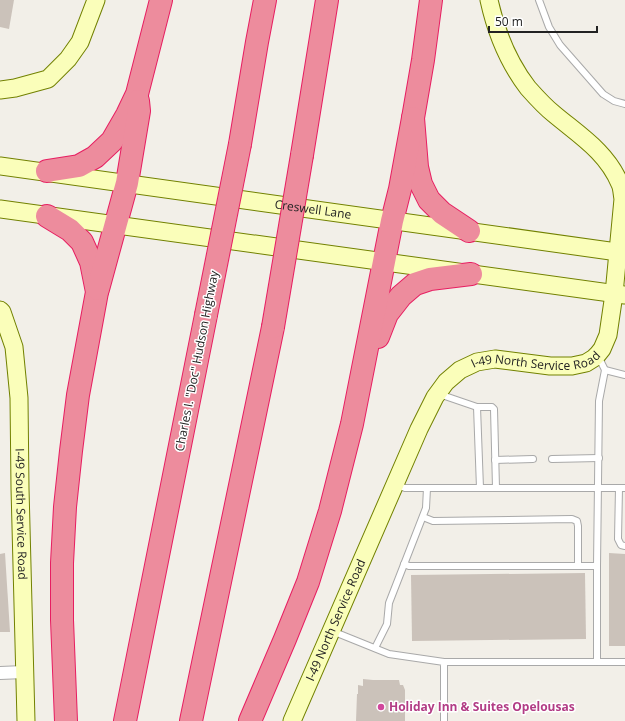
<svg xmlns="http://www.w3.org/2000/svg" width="625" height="721" font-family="'Open Sans',sans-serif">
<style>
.building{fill:#cbc2ba}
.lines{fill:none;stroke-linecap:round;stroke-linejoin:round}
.lane-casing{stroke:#a9a9a9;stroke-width:8}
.street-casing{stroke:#a9a9a9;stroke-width:14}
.secondary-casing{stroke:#728100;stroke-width:19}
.highway-casing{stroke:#e71e61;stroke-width:24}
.lane{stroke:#fff;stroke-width:6}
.street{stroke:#fff;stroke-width:12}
.secondary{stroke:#fafeba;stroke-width:17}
.highway{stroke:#ed8c9d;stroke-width:22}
.highway-bridge-casing{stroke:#e71e61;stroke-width:24;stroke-linecap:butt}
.highway-bridge{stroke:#ed8c9d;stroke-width:22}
.hotel-dot{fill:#d1479c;stroke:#fff;stroke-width:1.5}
.labels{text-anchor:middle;stroke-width:3;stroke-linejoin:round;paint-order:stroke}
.street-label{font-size:12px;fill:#222;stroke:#fff}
.hotel-label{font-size:12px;font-weight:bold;fill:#b23c85;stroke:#fff;text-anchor:start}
</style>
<rect width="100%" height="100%" fill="#f2efe8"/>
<g class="building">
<polygon points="0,0 14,0 9,29 0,27"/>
<polygon points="5,553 10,632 0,632 0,554"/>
<polygon points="609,553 625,554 625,646 609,646"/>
<polygon points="585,573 586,639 412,641 411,575"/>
<polygon points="363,679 373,680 399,680 400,685 403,685 405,690 405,721 356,721 357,694 358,694 358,685 363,686"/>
</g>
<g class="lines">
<defs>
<g id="lane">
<polyline points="539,0 549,27 560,45 603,94 614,101 625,104"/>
<polyline points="605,370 625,375"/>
<polyline points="439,394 477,407 492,407 494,409 496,488"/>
<polyline points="477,407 480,488"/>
<polyline points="552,459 599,458"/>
<polyline points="495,460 533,459"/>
<polyline points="397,485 405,488 625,488"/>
<polyline points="619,488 618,539 621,545 625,546"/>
<polyline points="423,517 433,521 572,519 577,521 578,526 578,566"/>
<polyline points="404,564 409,566 597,566"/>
<polyline points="332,631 389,654 444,662 444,721"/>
<polyline points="375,648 387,624 389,603 426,508 427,488"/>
<polyline points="444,662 625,662"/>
<polyline points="597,662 597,566 599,401 605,370 598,356"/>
</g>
<polyline id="street" points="0,673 24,672"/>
<g id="secondary">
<polyline points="0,90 15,88 48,79 68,59 80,42 96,0"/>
<path id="s1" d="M0,166L625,253"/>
<polyline points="0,209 625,295"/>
<path id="s2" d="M0,310L2,312L14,347L19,398L20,488L26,721"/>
<path id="s3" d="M292,721L419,429L435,397L446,382L460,370L477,362L495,359L550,366H572L586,363L594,358L598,354L602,349L608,335L614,294L623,199C622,194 622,188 620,184C607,152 579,135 554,114C545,107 536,97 528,88C508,62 496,32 489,0"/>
</g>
<g id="highway">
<polyline points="431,0 423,60 413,118 417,167 421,184 429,200 442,213 469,231"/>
<polyline points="240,144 257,42 265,0"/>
<polyline points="302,155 327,0"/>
<polyline points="47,171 79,166 95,157 112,141 127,115 137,94 161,0"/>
<polyline points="47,216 70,230 82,242 91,262 97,292 78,395 71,451 65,507 62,563 62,620 66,721"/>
<polyline points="98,289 127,183 139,111 138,101"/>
<polyline points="378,337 387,314 401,296 415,284 430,279 471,274"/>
<polyline points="125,721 206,315"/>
<polyline points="191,721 273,327"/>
<polyline points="250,721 285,639 308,582 330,511 352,424 392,221 400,189 413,118"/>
</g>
</defs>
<use href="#lane" class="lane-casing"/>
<use href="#street" class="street-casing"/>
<use href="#secondary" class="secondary-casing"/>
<use href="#highway" class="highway-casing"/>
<use href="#lane" class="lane"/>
<use href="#street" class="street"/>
<use href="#secondary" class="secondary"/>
<use href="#highway" class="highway"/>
<defs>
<g id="highway-bridge">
<polyline points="206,315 240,144"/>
<polyline points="273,327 302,155"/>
</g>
</defs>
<use href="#highway-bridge" class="highway-bridge-casing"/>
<use href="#highway-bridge" class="highway-bridge"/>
</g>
<circle class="hotel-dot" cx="381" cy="707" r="4"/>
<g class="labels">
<g class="street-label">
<text dy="4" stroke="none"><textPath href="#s1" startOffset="316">Creswell Lane</textPath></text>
<text dy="4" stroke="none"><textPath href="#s3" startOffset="470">I-49 North Service Road</textPath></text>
<text transform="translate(197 361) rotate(-79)" y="4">Charles I. "Doc" Hudson Highway</text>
<text dy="4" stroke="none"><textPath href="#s2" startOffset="207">I-49 South Service Road</textPath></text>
<text dy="4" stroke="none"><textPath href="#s3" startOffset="110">I-49 North Service Road</textPath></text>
</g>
<g class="hotel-label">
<text x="389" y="711">Holiday Inn &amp; Suites Opelousas</text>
</g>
</g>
<path d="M489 26v6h108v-6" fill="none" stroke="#222222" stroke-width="2"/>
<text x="495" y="26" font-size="12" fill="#222222" stroke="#ffffff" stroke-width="3" paint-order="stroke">50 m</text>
</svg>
